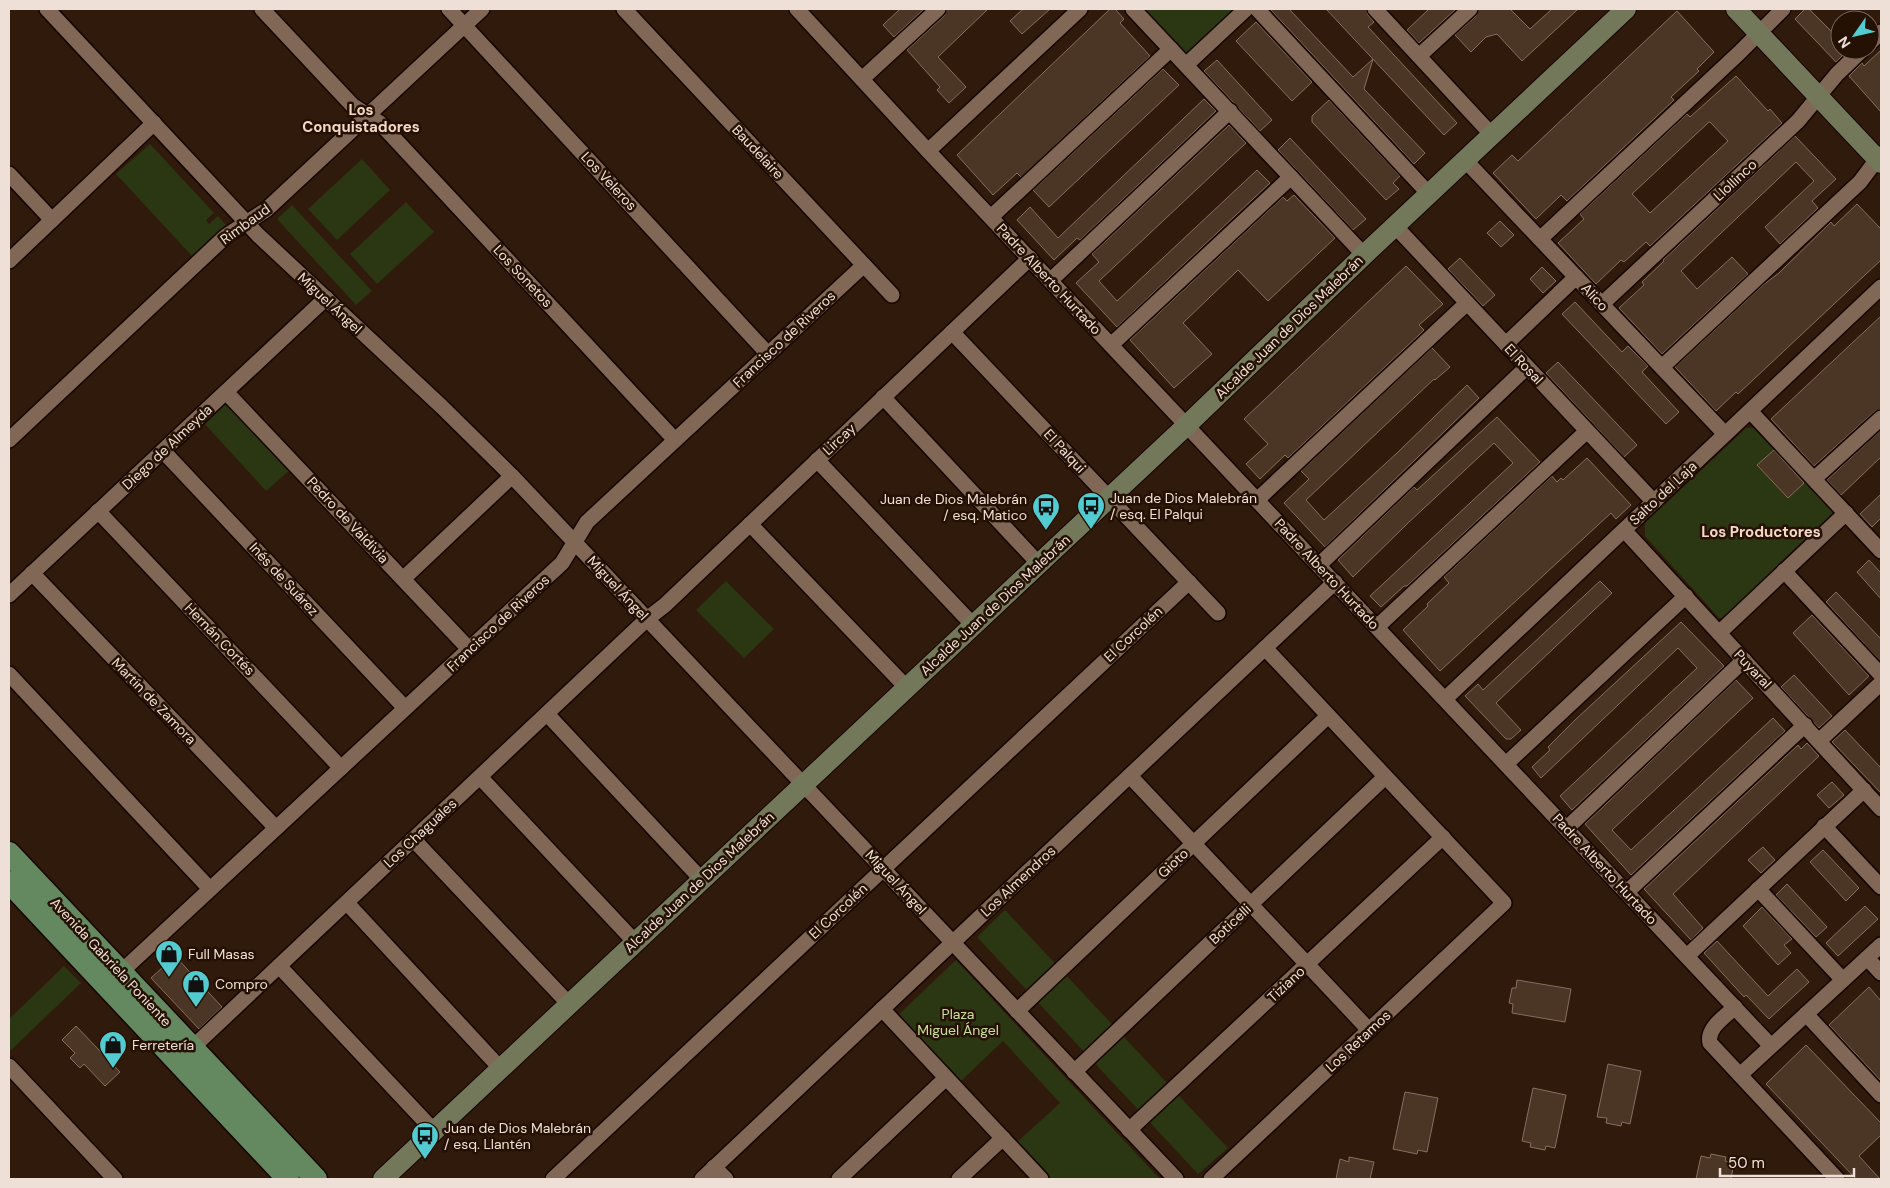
<svg xmlns="http://www.w3.org/2000/svg" width="1890" height="1188" font-family="'DM Sans',sans-serif">
<style>
.green{fill:#2b3612}
.building{fill:#4b3525;stroke:#886e5d;fill-rule:evenodd}
.lines{fill:none;stroke-linecap:round;stroke-linejoin:round}
.street-casing{stroke:#160500;stroke-width:18}
.secondary-casing{stroke:#160500;stroke-width:22}
.primary-casing{stroke:#160500;stroke-width:25}
.street{stroke:#816856;stroke-width:15}
.secondary{stroke:#73785a;stroke-width:20}
.primary{stroke:#64885f;stroke-width:22}
.labels{text-anchor:middle;stroke-width:5;stroke-linejoin:round;paint-order:stroke}
.street-label{font-size:14px;fill:#efe0d7;stroke:#251103}
.poi-label{font-size:14px;fill:#efe0d7;stroke:#251103;text-anchor:start}
.park-label{font-size:14px;fill:#c8e09a;stroke:#251103}
.neighbourhood-label{font-size:15px;font-weight:bold;fill:#f6d9c5;stroke:#251103}
</style>
<rect width="100%" height="100%" fill="#2f1a0b"/>
<g class="green">
<polygon points="1145,9 1236,9 1187,54"/>
<polygon points="150,144 214,213 206,220 209,224 218,216 226,225 192,256 116,174"/>
<polygon points="362,159 390,190 337,240 308,209"/>
<polygon points="406,202 434,232 377,284 350,254"/>
<polygon points="292,205 372,291 356,305 277,219"/>
<polygon points="227,400 291,469 266,491 203,422"/>
<polygon points="1746,428 1759,428 1832,506 1833,517 1726,618 1719,618 1645,536 1645,523"/>
<polygon points="726,581 774,629 744,658 696,610"/>
<polygon points="1005,910 1228,1148 1198,1174 977,937"/>
<polygon points="956,960 1160,1179 1050,1179 1016,1143 1060,1103 1003,1041 959,1083 897,1016"/>
<polygon points="64,966 81,983 9,1052 9,1019"/>
</g>
<g class="building">
<polygon points="900,9 924,9 894,37 883,25"/>
<polygon points="947,9 988,9 938,57 966,87 949,103 937,90 940,87 907,50 944,16"/>
<polygon points="1023,9 1050,9 1022,34 1010,21"/>
<polygon points="1110,9 1115,9 1124,19 1120,23 1150,56 1021,177 1017,173 993,195 957,155"/>
<polygon points="1270,9 1289,9 1353,77 1373,59 1364,89 1425,153 1414,164"/>
<polygon points="1326,9 1366,9 1368,15 1374,22 1368,27 1457,123 1444,135"/>
<polygon points="1429,9 1456,9 1419,43 1407,30"/>
<polygon points="1479,9 1510,9 1530,29 1552,9 1578,9 1522,61 1497,34 1486,37 1471,52 1455,35 1476,16"/>
<polygon points="1805,9 1809,9 1840,40 1840,50 1848,50 1836,62 1795,19"/>
<polygon points="1677,11 1714,52 1697,69 1699,71 1671,97 1674,100 1567,201 1561,195 1536,219 1493,173 1512,155 1518,161"/>
<polygon points="1256,22 1312,82 1292,101 1236,41"/>
<polygon points="1881,50 1881,112 1849,76 1862,63 1864,66"/>
<polygon points="1217,60 1272,120 1260,131 1204,71"/>
<polygon points="1163,69 1179,85 1049,207 1033,190"/>
<path d="M1736,76L1768,111L1770,109L1782,123L1650,246L1646,242L1624,262L1621,260L1596,284L1558,243L1584,219L1580,214L1687,114L1690,117ZM1709,122H1710L1728,141L1650,213L1632,194Z"/>
<polygon points="1204,99 1216,111 1080,240 1077,238 1054,260 1017,220 1030,207 1058,238"/>
<polygon points="1329,100 1400,176 1393,183 1399,189 1386,200 1312,122 1312,116"/>
<polygon points="1229,125 1246,143 1099,281 1117,301 1257,170 1270,183 1117,327 1076,283 1099,262 1092,254"/>
<polygon points="1795,136 1836,179 1812,201 1818,208 1780,244 1765,227 1814,181 1796,162 1681,271 1697,289 1732,257 1748,274 1662,354 1619,308 1644,285 1642,282 1664,261 1663,260"/>
<polygon points="1290,138 1366,219 1353,230 1278,150"/>
<polygon points="1294,195 1335,238 1268,301 1238,270 1183,323 1212,354 1174,388 1130,340 1283,197 1287,201"/>
<polygon points="1857,204 1881,229 1881,260 1738,394 1736,392 1716,411 1675,367 1763,285 1779,273 1831,222 1834,226"/>
<polygon points="1500,221 1514,235 1501,247 1487,233"/>
<polygon points="1460,258 1495,295 1483,306 1448,269"/>
<polygon points="1406,266 1443,304 1419,325 1424,330 1420,334 1288,458 1285,455 1260,479 1246,464 1268,444 1244,419"/>
<polygon points="1542,267 1556,281 1543,293 1530,279"/>
<polygon points="1575,302 1622,352 1628,346 1648,366 1642,372 1679,412 1666,424 1562,314"/>
<polygon points="1881,316 1881,409 1875,411 1814,466 1771,419"/>
<polygon points="1432,348 1450,367 1435,380 1434,379 1306,500 1324,520 1397,453 1467,385 1479,398 1325,547 1284,503 1309,479 1301,471"/>
<polygon points="1558,362 1637,445 1624,457 1546,373"/>
<polygon points="1497,417 1540,462 1407,586 1404,586 1381,607 1370,596 1513,463 1494,443 1408,523 1353,577 1338,560 1414,487 1417,490"/>
<polygon points="1881,430 1881,457 1841,495 1827,480"/>
<polygon points="1774,450 1804,483 1788,498 1757,465"/>
<polygon points="1587,458 1631,505 1616,519 1611,513 1440,671 1403,630 1428,606 1427,604 1449,583 1444,577 1552,476 1557,482 1561,478 1563,480"/>
<polygon points="1881,494 1881,518 1872,527 1860,514"/>
<polygon points="1869,560 1881,573 1881,599 1857,572"/>
<polygon points="1600,581 1612,593 1496,703 1521,730 1511,739 1506,739 1465,696 1478,684 1483,690"/>
<polygon points="1836,592 1881,639 1881,662 1826,602"/>
<polygon points="1812,615 1869,676 1849,695 1793,633"/>
<polygon points="1681,622 1724,666 1572,810 1560,796 1697,668 1678,648 1541,778 1532,767 1550,750 1548,747 1575,720"/>
<polygon points="1794,675 1832,716 1819,728 1781,687"/>
<polygon points="1736,680 1753,698 1612,830 1631,850 1773,718 1785,731 1631,875 1585,824"/>
<polygon points="1845,730 1881,768 1881,793 1832,742"/>
<polygon points="1807,743 1819,756 1673,894 1703,928 1691,940 1644,889 1798,745 1801,749"/>
<polygon points="1832,782 1844,795 1829,808 1817,795"/>
<polygon points="1763,847 1775,860 1761,873 1748,860"/>
<polygon points="1823,850 1859,888 1846,901 1810,862"/>
<polygon points="1787,884 1827,927 1816,937 1776,895"/>
<polygon points="1865,906 1878,919 1838,956 1826,943"/>
<polygon points="1762,907 1792,939 1784,945 1791,953 1778,965 1743,926"/>
<polygon points="1717,941 1768,996 1797,969 1809,982 1769,1019 1746,995 1744,997 1704,953"/>
<polygon points="175,956 222,1007 199,1029 151,978"/>
<polygon points="1517,980 1571,989 1565,1022 1512,1013 1513,1004 1509,1003 1512,988 1516,988"/>
<polygon points="1869,987 1881,1001 1881,1081 1829,1025"/>
<polygon points="76,1026 120,1072 105,1086 84,1064 80,1068 70,1058 75,1053 62,1040"/>
<polygon points="1806,1045 1881,1123 1881,1135 1859,1156 1880,1179 1856,1179 1766,1084"/>
<polygon points="1608,1064 1641,1071 1630,1124 1622,1122 1621,1126 1606,1123 1607,1118 1597,1117"/>
<polygon points="1533,1088 1566,1095 1555,1148 1546,1146 1545,1150 1530,1147 1531,1143 1522,1141"/>
<polygon points="1405,1092 1438,1098 1427,1152 1418,1150 1417,1154 1393,1149"/>
<polygon points="1711,1154 1726,1157 1725,1161 1734,1163 1731,1179 1696,1179 1701,1156 1710,1158"/>
<polygon points="1349,1157 1374,1162 1370,1179 1336,1179 1340,1159 1349,1162"/>
</g>
<g class="lines">
<defs>
<g id="street">
<polyline points="47,9 258,235 442,407 512,476 1176,1179"/>
<polyline points="262,9 352,105 380,123 675,440"/>
<polyline points="449,9 768,354"/>
<polyline points="624,9 892,295"/>
<polyline points="797,9 928,151 1771,1046"/>
<polyline points="1133,9 1364,255"/>
<polyline points="1257,9 1429,194"/>
<polyline points="1375,9 1492,135"/>
<polyline points="1870,43 1881,32"/>
<polyline points="1419,56 1470,9"/>
<polyline points="1186,65 1246,9"/>
<polyline points="862,79 938,9"/>
<polyline points="928,151 1080,9"/>
<polyline points="1465,160 1725,434"/>
<polyline points="9,174 52,220"/>
<polyline points="991,217 1171,49"/>
<polyline points="1395,226 1654,502"/>
<polyline points="1540,239 1739,53 1783,9"/>
<polyline points="9,261 154,123"/>
<polyline points="1051,280 1230,111"/>
<polyline points="1602,304 1798,121 1837,74 1862,50"/>
<polyline points="952,332 1218,613"/>
<polyline points="1506,344 1576,277"/>
<polyline points="1111,345 1291,177"/>
<polyline points="1662,367 1860,182 1881,154"/>
<polyline points="226,392 469,649"/>
<polyline points="883,397 1039,564"/>
<polyline points="1750,411 1881,551"/>
<polyline points="9,440 226,236 266,210 482,9"/>
<polyline points="163,451 405,708"/>
<polyline points="817,460 973,625"/>
<polyline points="1814,479 1881,418"/>
<polyline points="1257,500 1467,303"/>
<polyline points="98,511 341,768"/>
<polyline points="750,524 907,688"/>
<polyline points="1624,530 1881,809"/>
<polyline points="1319,565 1527,367"/>
<polyline points="1784,571 1881,675"/>
<polyline points="32,573 276,828"/>
<polyline points="403,579 512,476"/>
<polyline points="9,595 326,298"/>
<polyline points="1377,627 1587,431"/>
<polyline points="1719,633 1846,513"/>
<polyline points="9,674 210,889"/>
<polyline points="1445,699 1881,287"/>
<polyline points="547,714 702,880"/>
<polyline points="1819,741 1881,683"/>
<polyline points="1506,764 1686,596"/>
<polyline points="1130,776 1369,1030"/>
<polyline points="480,777 635,942"/>
<polyline points="1824,826 1881,887"/>
<polyline points="1567,828 1744,660"/>
<polyline points="413,839 569,1004"/>
<polyline points="1758,889 1843,980"/>
<polyline points="1627,892 1805,725"/>
<polyline points="347,903 501,1069"/>
<polyline points="1687,956 1864,790"/>
<polyline points="1867,958 1881,973"/>
<polyline points="279,966 434,1131"/>
<polyline points="121,972 562,563 587,522 864,265"/>
<path d="M1735,1007C1726,1016 1706,1028 1710,1043L1837,1179"/>
<polyline points="882,1009 1041,1179"/>
<polyline points="1017,1011 1328,716"/>
<polyline points="1806,1014 1881,1095"/>
<polyline points="192,1048 647,619 665,605 1030,258"/>
<polyline points="9,1066 115,1179"/>
<polyline points="1074,1072 1385,777"/>
<polyline points="1740,1075 1881,945"/>
<polyline points="1129,1130 1443,837"/>
<polyline points="714,1167 726,1179"/>
<polyline points="553,1179 1189,582"/>
<polyline points="702,1179 1335,582"/>
<polyline points="839,1179 946,1078"/>
<polyline points="959,1179 1003,1138"/>
<polyline points="1211,1179 1504,903 1265,648"/>
</g>
<g id="secondary">
<polyline points="1736,9 1881,163"/>
<polyline points="383,1179 1187,425 1364,255 1626,9"/>
</g>
<g id="primary">
<polyline points="9,853 316,1179"/>
<polyline points="9,882 288,1179"/>
</g>
</defs>
<use href="#street" class="street-casing"/>
<use href="#secondary" class="secondary-casing"/>
<use href="#primary" class="primary-casing"/>
<use href="#street" class="street"/>
<use href="#secondary" class="secondary"/>
<use href="#primary" class="primary"/>
</g>
<defs>
<symbol id="bus-pin" viewBox="-11 -11 22 30"><path d="M0 17L-7.5 6A9.5 9.5 0 1 1 7.5 6Z" fill="#52ccd0" stroke="#251103"/><path d="M-5-6H5V4H4V6H2V4H-2V6H-4V4H-5ZM-3.5-4V0h7V-4ZM-3.5 1.2v1.5H-2V1.2ZM2 1.2v1.5H3.5V1.2Z" fill="#111"/></symbol>
<symbol id="shop-pin" viewBox="-11 -11 22 30"><path d="M0 17L-7.5 6A9.5 9.5 0 1 1 7.5 6Z" fill="#52ccd0" stroke="#251103"/><path d="M-5-2.5h2.3a2.7 3.5 0 0 1 5.4 0H5L5.5 6h-11ZM-1.5-2.5h3a1.5 2.3 0 0 0-3 0Z" fill="#111"/></symbol>
</defs>
<g fill-rule="evenodd">
<use href="#bus-pin" x="1075" y="490" width="32" height="43"/>
<use href="#bus-pin" x="1030" y="491" width="32" height="43"/>
<use href="#shop-pin" x="153" y="938" width="32" height="43"/>
<use href="#shop-pin" x="180" y="968" width="32" height="43"/>
<use href="#shop-pin" x="97" y="1029" width="32" height="43"/>
<use href="#bus-pin" x="409" y="1120" width="32" height="43"/>
</g>
<g class="labels">
<g class="street-label">
<text transform="translate(758 152) rotate(47)" y="5">Baudelaire</text>
<text transform="translate(1735 180) rotate(-43)" y="5">Llollinco</text>
<text transform="translate(609 181) rotate(47)" y="5">Los Veleros</text>
<text transform="translate(245 224) rotate(-36)" y="5">Rimbaud</text>
<text transform="translate(523 276) rotate(47)" y="5">Los Sonetos</text>
<text transform="translate(1049 279) rotate(47)" y="5">Padre Alberto Hurtado</text>
<text transform="translate(1595 297) rotate(47)" y="5">Alico</text>
<text transform="translate(330 303) rotate(43)" y="5">Miguel Ángel</text>
<text transform="translate(1289 327) rotate(-44)" y="5">Alcalde Juan de Dios Malebrán</text>
<text transform="translate(784 339) rotate(-43)" y="5">Francisco de Riveros</text>
<text transform="translate(1524 364) rotate(47)" y="5">El Rosal</text>
<text transform="translate(839 439) rotate(-43)" y="5">Lircay</text>
<text transform="translate(167 447) rotate(-43)" y="5">Diego de Almeyda</text>
<text transform="translate(1065 451) rotate(47)" y="5">El Palqui</text>
<text transform="translate(1663 493) rotate(-43)" y="5">Salto del Laja</text>
<text transform="translate(348 520) rotate(47)" y="5">Pedro de Valdivia</text>
<text transform="translate(1327 574) rotate(47)" y="5">Padre Alberto Hurtado</text>
<text transform="translate(284 579) rotate(47)" y="5">Inés de Suárez</text>
<text transform="translate(618 588) rotate(47)" y="5">Miguel Ángel</text>
<text transform="translate(995 605) rotate(-43)" y="5">Alcalde Juan de Dios Malebrán</text>
<text transform="translate(498 623) rotate(-43)" y="5">Francisco de Riveros</text>
<text transform="translate(1133 634) rotate(-43)" y="5">El Corcolén</text>
<text transform="translate(220 639) rotate(46)" y="5">Hernán Cortés</text>
<text transform="translate(1753 669) rotate(47)" y="5">Puyaral</text>
<text transform="translate(154 701) rotate(46)" y="5">Martín de Zamora</text>
<text transform="translate(420 833) rotate(-43)" y="5">Los Chaguales</text>
<text transform="translate(1173 863) rotate(-43)" y="5">Gioto</text>
<text transform="translate(1605 869) rotate(47)" y="5">Padre Alberto Hurtado</text>
<text transform="translate(1018 881) rotate(-43)" y="5">Los Almendros</text>
<text transform="translate(699 882) rotate(-43)" y="5">Alcalde Juan de Dios Malebrán</text>
<text transform="translate(896 882) rotate(47)" y="5">Miguel Ángel</text>
<text transform="translate(838 911) rotate(-43)" y="5">El Corcolén</text>
<text transform="translate(1230 924) rotate(-43)" y="5">Boticelli</text>
<text transform="translate(111 962) rotate(47)" y="5">Avenida Gabriela Poniente</text>
<text transform="translate(1286 984) rotate(-43)" y="5">Tiziano</text>
<text transform="translate(1358 1041) rotate(-43)" y="5">Los Retamos</text>
</g>
<g class="poi-label">
<text x="1110" y="503">Juan de Dios Malebrán<tspan x="1110" dy="16">/ esq. El Palqui</tspan></text>
<text x="1027" y="504" text-anchor="end">Juan de Dios Malebrán<tspan x="1027" dy="16">/ esq. Matico</tspan></text>
<text x="188" y="959">Full Masas</text>
<text x="215" y="989">Compro</text>
<text x="132" y="1050">Ferretería</text>
<text x="444" y="1133">Juan de Dios Malebrán<tspan x="444" dy="16">/ esq. Llantén</tspan></text>
</g>
<g class="park-label">
<text x="958" y="1019">Plaza<tspan x="958" dy="16">Miguel Ángel</tspan></text>
</g>
<g class="neighbourhood-label">
<text x="361" y="115">Los<tspan x="361" dy="17">Conquistadores</tspan></text>
<text x="1761" y="537">Los Productores</text>
</g>
</g>
<rect width="1890" height="1188" fill="none" stroke="#efe0d7" stroke-width="20"/>
<g transform="translate(1855 35) rotate(236)"><circle r="24" fill="#251103" stroke="#766458"/>
<path d="M0-4L9 19L0 12L-9 19Z" fill="#52ccd0"/>
<text y="-8" font-size="14" font-weight="bold" text-anchor="middle" fill="#efe0d7">N</text>
</g>
<path d="M1720 1168v8h134v-8" fill="none" stroke="#efe0d7" stroke-width="2.5"/>
<text x="1728" y="1168" font-size="15" fill="#efe0d7" stroke="#251103" stroke-width="4" paint-order="stroke">50 m</text>
</svg>
